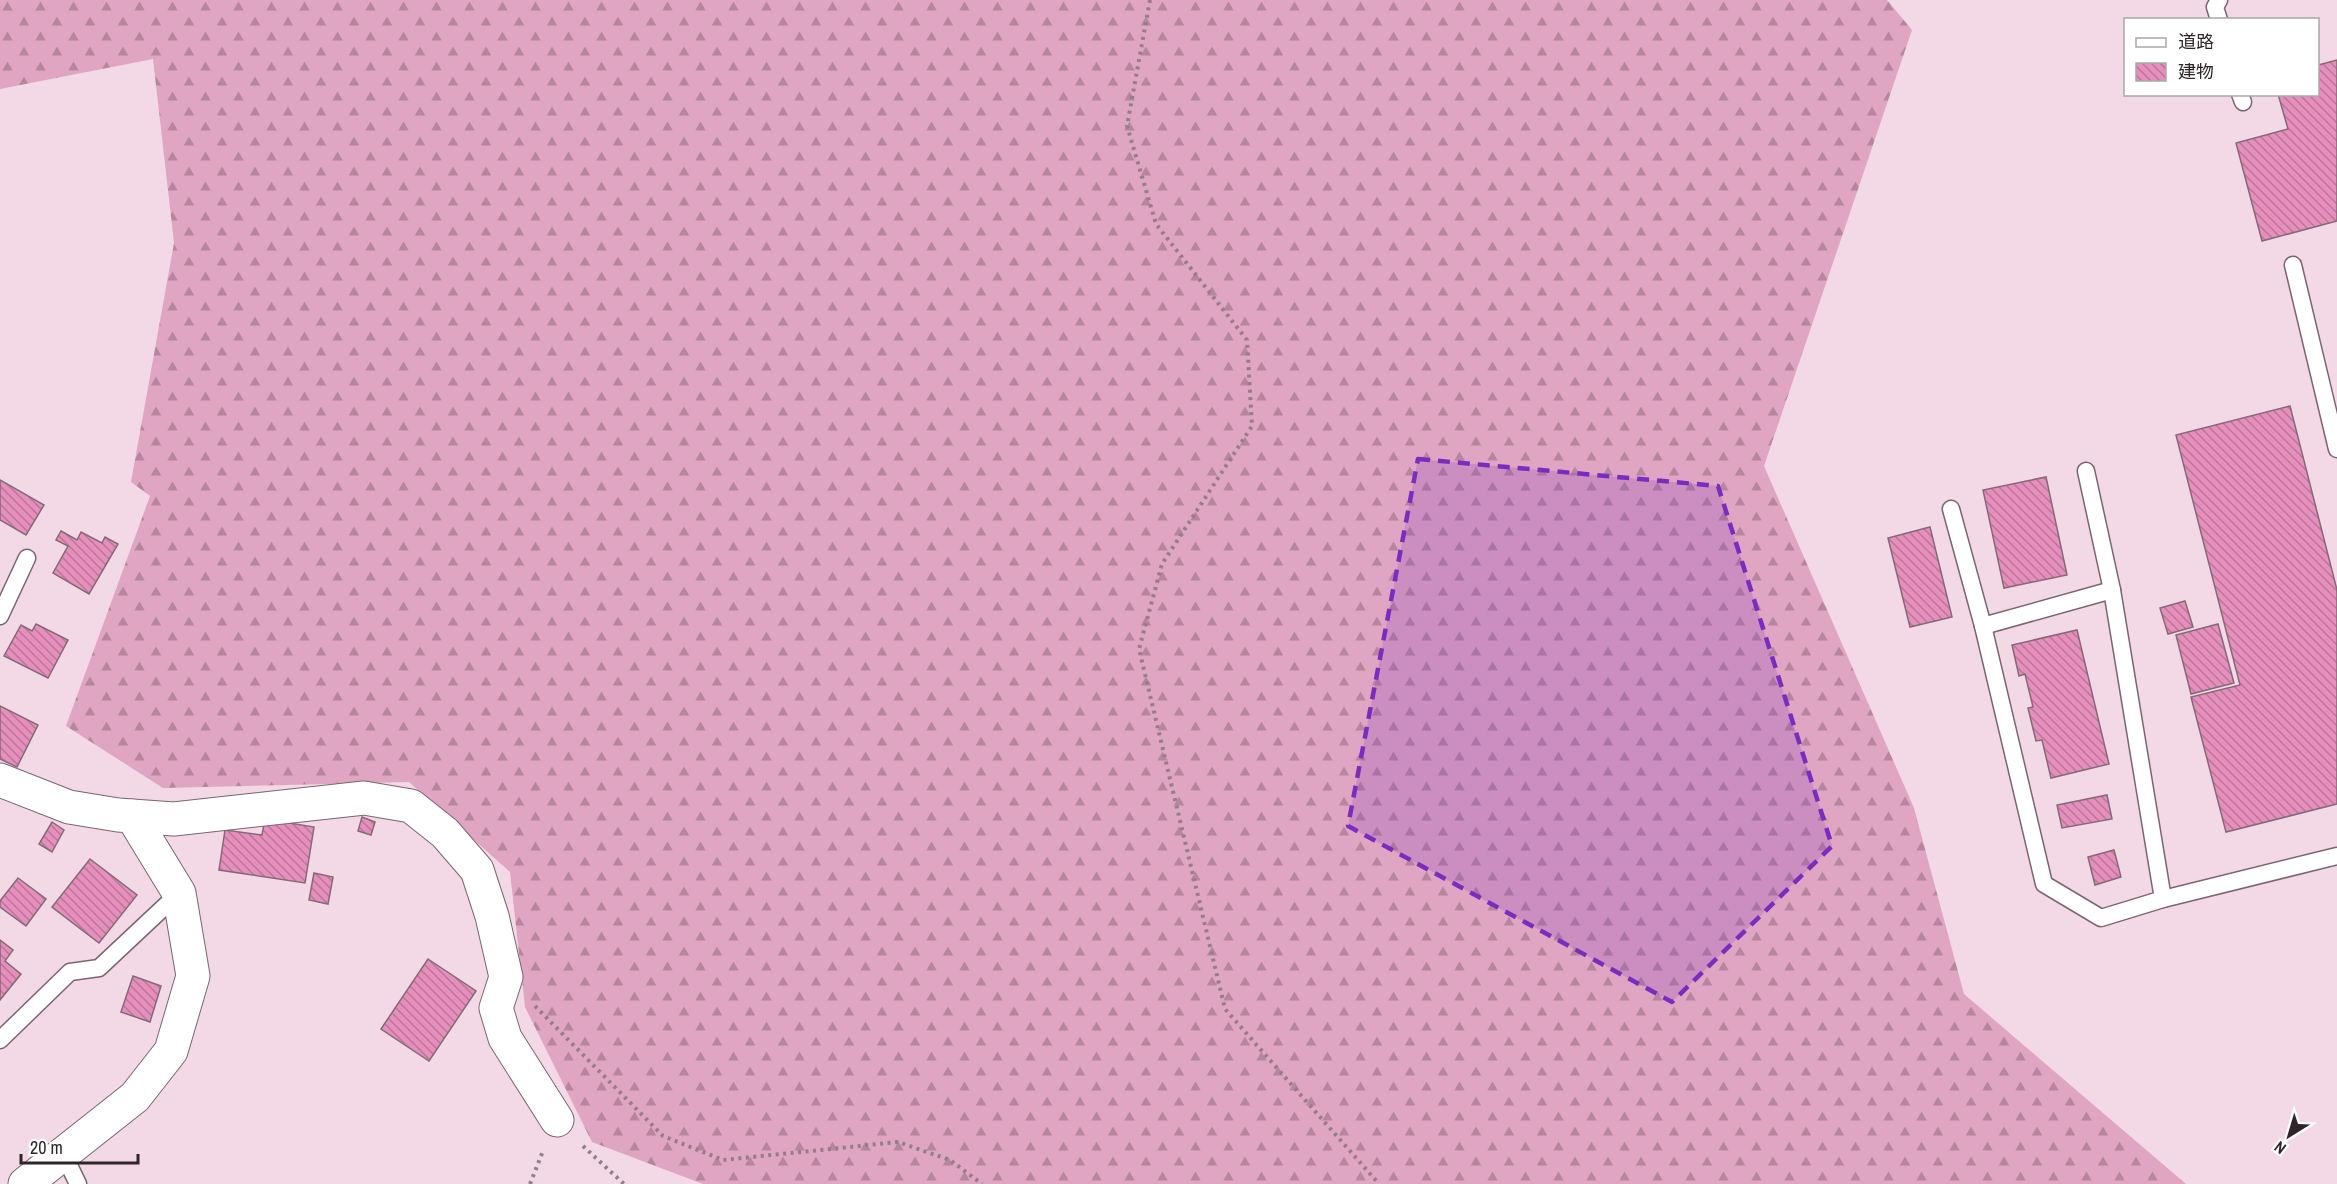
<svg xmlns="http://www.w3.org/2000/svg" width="2337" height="1184" font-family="'Archivo Narrow','Noto Sans JP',sans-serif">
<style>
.forest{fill:url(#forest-firs)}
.building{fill:url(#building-back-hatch);stroke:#826b76;stroke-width:1.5}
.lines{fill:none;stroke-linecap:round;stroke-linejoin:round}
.lane-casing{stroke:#7c6570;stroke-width:19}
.street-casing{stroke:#7c6570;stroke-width:35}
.path{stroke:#927f88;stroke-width:4;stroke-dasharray:3 4.5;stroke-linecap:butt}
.lane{stroke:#fff;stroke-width:16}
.street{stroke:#fff;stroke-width:33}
.marked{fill:#7b2cbf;fill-opacity:0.2;stroke:#7b2cbf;stroke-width:4.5;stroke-dasharray:12 8;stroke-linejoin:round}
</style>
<defs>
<pattern id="forest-firs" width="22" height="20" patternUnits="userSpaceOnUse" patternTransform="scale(1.5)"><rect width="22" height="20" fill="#e0a5c2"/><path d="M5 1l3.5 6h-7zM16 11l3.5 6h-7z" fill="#b6869e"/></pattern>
<pattern id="building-back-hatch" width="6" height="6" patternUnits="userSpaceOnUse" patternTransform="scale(1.5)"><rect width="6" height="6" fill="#e78fbc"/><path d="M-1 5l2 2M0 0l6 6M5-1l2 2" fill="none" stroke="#bc7599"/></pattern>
</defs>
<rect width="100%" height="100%" fill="#f3d8e5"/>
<polygon class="forest" points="0,0 1887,0 1912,30 1764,466 1914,808 1964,994 2186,1184 703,1184 592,1142 525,1007 510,872 409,782 163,788 66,726 150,496 131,482 174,243 153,59 0,89"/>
<g class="building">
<polygon points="2337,60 2337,221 2262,241 2236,143 2288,129 2278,94 2318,94 2318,65"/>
<polygon points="2290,406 2337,590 2337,804 2226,832 2191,697 2240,685 2176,435"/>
<polygon points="2046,477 2067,575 2004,588 1983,490"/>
<polygon points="0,480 44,505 26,535 0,520"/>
<polygon points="1930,527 1952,617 1910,627 1888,538"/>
<polygon points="61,531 77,540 81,532 102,543 105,537 118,544 89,594 53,573 68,546 56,540"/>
<polygon points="2185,601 2193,627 2168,634 2160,608"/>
<polygon points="36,624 68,640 48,678 4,656 21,625 32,631"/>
<polygon points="2218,624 2234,683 2191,694 2176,635"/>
<polygon points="2077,630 2109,764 2051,778 2042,740 2036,741 2028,708 2033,707 2025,674 2019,676 2012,645"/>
<polygon points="0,706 38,725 17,767 0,759"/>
<polygon points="2107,795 2112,819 2062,828 2057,805"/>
<polygon points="362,817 375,822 371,835 358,831"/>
<polygon points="265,819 314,827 305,883 219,870 225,830 262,835"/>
<polygon points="52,822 64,830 52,852 39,844"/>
<polygon points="2114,850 2121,877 2095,885 2088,857"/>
<polygon points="90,859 137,895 99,943 52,907"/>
<polygon points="314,873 333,877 328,904 309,900"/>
<polygon points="18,878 46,899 26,926 0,907 0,901"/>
<polygon points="0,940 13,950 5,961 21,974 0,1000"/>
<polygon points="428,959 476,991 429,1061 381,1029"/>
<polygon points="133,976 161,986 150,1022 121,1012"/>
</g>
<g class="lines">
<defs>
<g id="lane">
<polyline points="2219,20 2215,7 2219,0"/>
<polyline points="2240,94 2243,102"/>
<polyline points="2293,265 2337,449"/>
<polyline points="2086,471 2112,590 2163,899"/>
<polyline points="1951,509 1983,626 2044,884 2101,918 2163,899 2337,856"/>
<polyline points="0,616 27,558"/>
<polyline points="1983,626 2112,590"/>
<polyline points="0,1040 70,972 99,968 179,893"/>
<polyline points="64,1155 78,1184"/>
</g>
<g id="street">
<polyline points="0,780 69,807 118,815 174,819 364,798 411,806 445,833 477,870 492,916 506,977 496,1008 505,1038 557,1120"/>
<polyline points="25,1184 135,1097 171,1051 193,976 179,893 132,816"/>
</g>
</defs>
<use href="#lane" class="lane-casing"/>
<use href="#street" class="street-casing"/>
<g class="path">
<polyline points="1150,0 1127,126 1156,224 1247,340 1252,426 1162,564 1139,649 1225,1009 1379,1184"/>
<polyline points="535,1006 663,1136 723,1160 898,1142 950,1160 982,1184"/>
<polyline points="583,1146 624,1184"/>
<polyline points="530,1184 543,1151"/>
</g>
<use href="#lane" class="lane"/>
<use href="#street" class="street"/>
</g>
<path class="marked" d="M1418,459L1718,486L1832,846L1672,1002L1348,826Z"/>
<rect x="2124" y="18" width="195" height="78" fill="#ffffff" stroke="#aba7a9" stroke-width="1.5"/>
<rect x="2136" y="38" width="30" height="9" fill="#ffffff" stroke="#aba7a9" stroke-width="1.5"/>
<text x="2178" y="48" font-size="18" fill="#2e2429">道路</text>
<rect x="2136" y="63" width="30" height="18" fill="url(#building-back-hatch)" stroke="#aba7a9" stroke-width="1.5"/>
<text x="2178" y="78" font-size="18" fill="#2e2429">建物</text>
<g transform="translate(2289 1136) rotate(217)" stroke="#ffffff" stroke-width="4.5" paint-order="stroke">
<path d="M0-4.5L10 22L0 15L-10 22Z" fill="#2e2429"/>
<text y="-9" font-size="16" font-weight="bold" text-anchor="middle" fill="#2e2429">N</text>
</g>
<path d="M21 1154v9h117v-9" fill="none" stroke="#2e2429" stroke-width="3"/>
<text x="30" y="1154" font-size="18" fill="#2e2429" stroke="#ffffff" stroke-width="4.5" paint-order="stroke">20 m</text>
</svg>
